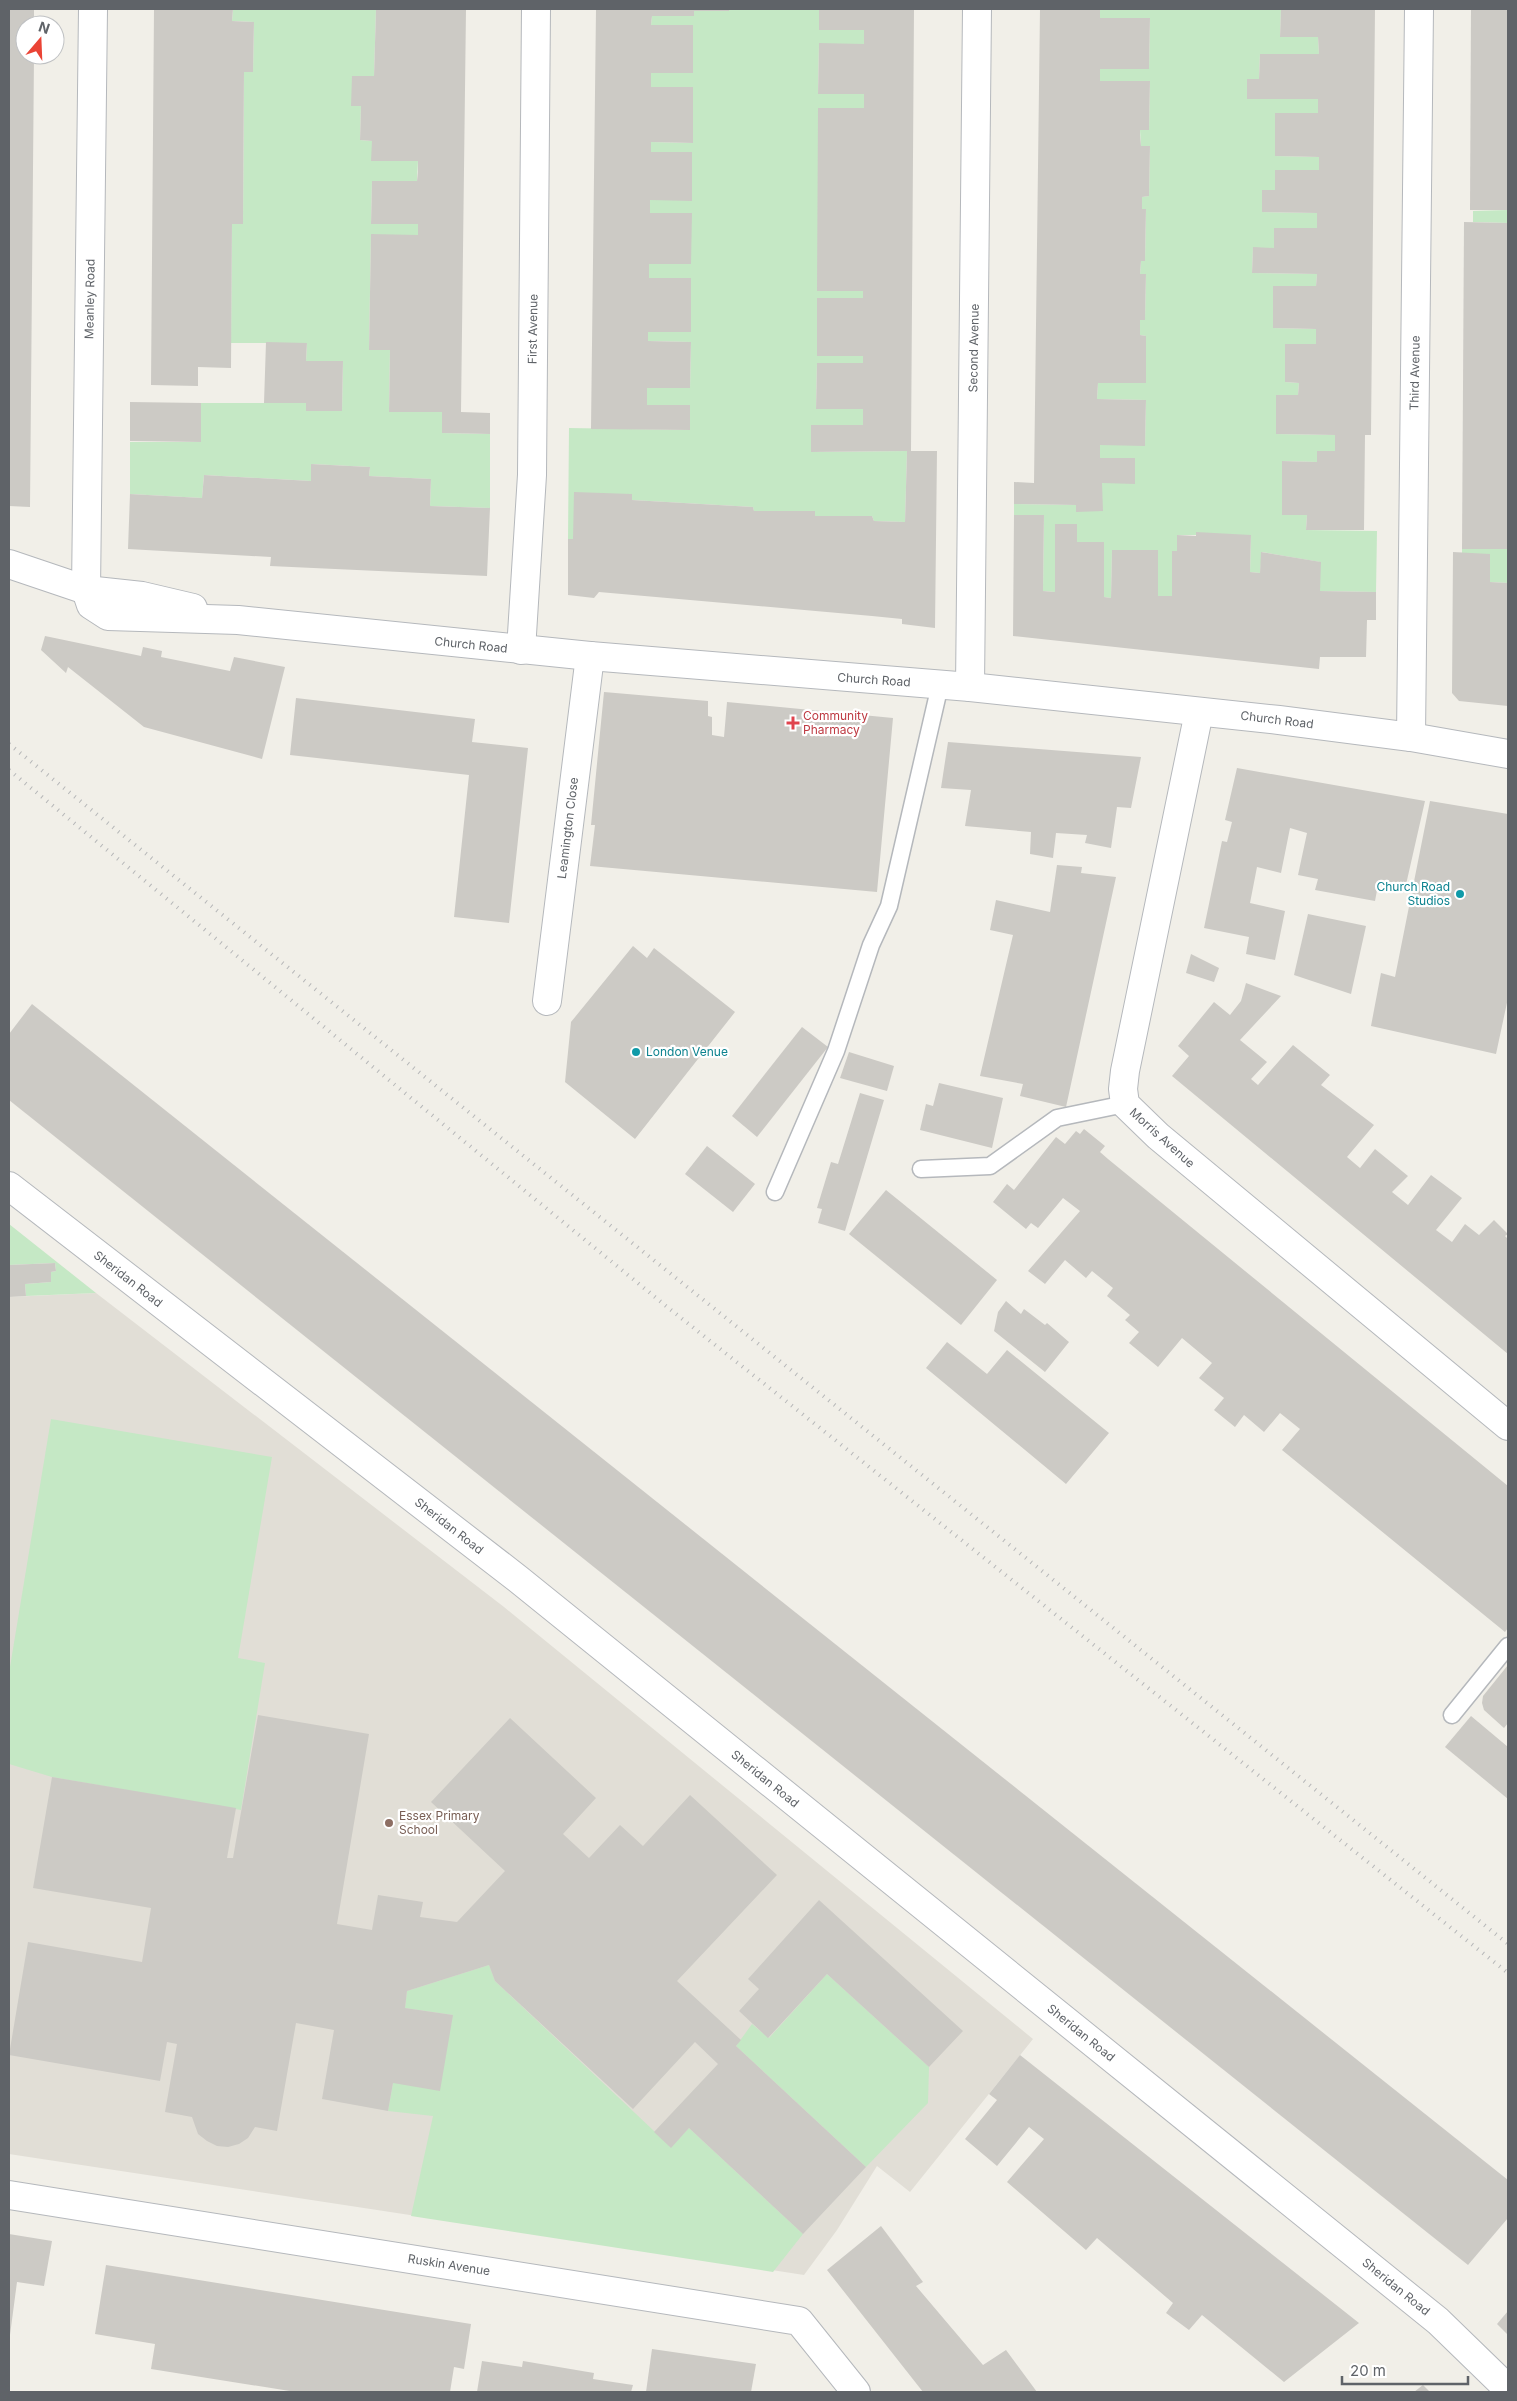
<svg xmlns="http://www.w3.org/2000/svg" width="1517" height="2401" font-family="Inter,sans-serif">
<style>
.education{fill:#e1ded6}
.green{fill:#c5e8c5}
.building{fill:#cccac5}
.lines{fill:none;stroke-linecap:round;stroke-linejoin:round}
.lane-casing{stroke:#b5b8bc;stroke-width:19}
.street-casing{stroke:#b5b8bc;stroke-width:30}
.lane{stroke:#fff;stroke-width:16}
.street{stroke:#fff;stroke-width:28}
.rail{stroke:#b6b7b8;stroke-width:4;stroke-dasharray:1 6;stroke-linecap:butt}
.health-dot{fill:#e0444e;stroke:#fff;stroke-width:2}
.culture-dot{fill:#0f9aa8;stroke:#fff;stroke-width:2}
.education-dot{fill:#8d6e63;stroke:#fff;stroke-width:2}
.labels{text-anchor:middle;stroke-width:4.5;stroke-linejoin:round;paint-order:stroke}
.street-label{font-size:12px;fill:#5f6368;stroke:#fff}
.health-label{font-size:12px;fill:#be3a42;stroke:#fff;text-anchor:start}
.culture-label{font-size:12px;fill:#0d838f;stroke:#fff;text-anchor:end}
.education-label{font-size:12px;fill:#785e54;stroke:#fff;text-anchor:start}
</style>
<rect width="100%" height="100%" fill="#f1efe8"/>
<polygon class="education" points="96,1293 504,1607 1033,2039 910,2192 877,2166 837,2230 804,2275 9,2154 9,1297"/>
<g class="green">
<polygon points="233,9 376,9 374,76 351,106 361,106 360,140 372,141 372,161 418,161 417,181 372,181 371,224 418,224 418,235 371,235 369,350 390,350 389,412 442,412 442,433 490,434 490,508 430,506 431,479 369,476 370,467 311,464 311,481 204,475 202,498 130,494 130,442 201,442 201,403 306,403 306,411 342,411 343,361 306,361 307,343 231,343 232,224 243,224 244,72 253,71 254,22 232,21"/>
<polygon points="729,9 819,9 819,30 864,30 864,44 819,44 818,94 864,94 864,108 817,291 863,291 863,298 817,298 817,356 863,356 863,363 817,363 816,408 863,409 863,425 811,425 811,452 907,451 905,522 874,521 872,516 815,516 814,511 754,511 753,507 632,500 632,494 573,539 568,539 569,428 690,430 690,405 647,405 647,388 690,388 691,342 648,341 648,332 691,332 691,278 649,278 649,264 691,264 691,213 650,213 650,200 692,200 692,153 651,152 651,142 692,143 693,88 651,87 651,73 693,73 693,26 651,25 652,16 693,16 694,11 729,11"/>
<polygon points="1100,9 1281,9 1280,37 1318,37 1319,54 1260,54 1259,79 1247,79 1247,99 1318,99 1318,113 1275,113 1275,156 1319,157 1319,170 1275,170 1275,190 1262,191 1262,212 1317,213 1317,228 1274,228 1274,248 1253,248 1252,273 1317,274 1316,286 1273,286 1273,328 1316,329 1316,344 1285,344 1285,382 1299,383 1298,395 1276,395 1276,434 1335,435 1335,451 1317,451 1317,462 1282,461 1282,515 1307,515 1306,530 1377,531 1376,592 1320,591 1320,562 1262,552 1260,573 1250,572 1251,535 1177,535 1177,551 1172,551 1172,596 1158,596 1158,550 1112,550 1111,598 1104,597 1104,542 1077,542 1077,524 1056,524 1055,592 1043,591 1044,515 1014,515 1014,504 1076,505 1076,512 1102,483 1135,483 1135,459 1100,458 1100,445 1145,445 1146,400 1097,399 1098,383 1146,383 1146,336 1140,335 1140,320 1145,319 1146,274 1140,274 1141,261 1145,261 1146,210 1142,209 1142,197 1149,196 1150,147 1141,146 1140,130 1149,130 1150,81 1100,81 1100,69 1149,69 1150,19 1100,18"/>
<polygon points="1508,210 1508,223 1473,222 1473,211"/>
<polygon points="1462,549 1508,549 1508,583 1490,582 1462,553"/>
<polygon points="9,1224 96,1293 26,1296 25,1284 51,1282 51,1272 56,1271 55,1263 9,1265"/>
<polygon points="51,1419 272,1457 238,1658 265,1663 241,1810 52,1777 9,1764 9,1673"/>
<polygon points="489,1965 495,1981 671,2147 689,2128 803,2234 773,2272 411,2216 433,2116 388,2111 393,2083 453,2015 405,2008 407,1991"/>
<polygon points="827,1974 929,2067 928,2103 866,2167 736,2046 752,2024 769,2038"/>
</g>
<g class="building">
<polygon points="9,9 34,9 34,25 25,25 25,55 34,55 30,507 9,506"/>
<polygon points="154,9 233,9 232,21 254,22 253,72 244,72 243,224 232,224 231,368 198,367 198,386 151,385"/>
<polygon points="376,9 466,9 461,412 490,413 490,434 442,433 442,412 389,412 390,350 369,350 371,234 418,235 418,224 371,224 372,181 417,181 418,172 418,161 371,161 372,141 360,140 361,106 351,106 352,76 374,76"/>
<polygon points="596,9 729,9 729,11 694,11 694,16 652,16 651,25 693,25 693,73 651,73 651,87 693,87 693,143 651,142 651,152 692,152 692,201 650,200 650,213 692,213 691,264 649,264 649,278 691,278 691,332 648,332 648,341 691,342 690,388 647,388 647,405 690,405 690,430 591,429"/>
<polygon points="819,9 914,9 911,451 937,451 935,628 902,624 902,619 872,616 599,592 594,598 568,595 568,539 573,539 574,492 632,494 632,500 753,507 754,511 815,511 815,516 872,516 874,521 905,522 907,451 811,452 811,425 863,425 863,409 816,409 817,363 863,363 863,356 817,356 817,298 863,298 863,291 817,291 818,108 864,108 864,94 818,94 819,43 864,44 864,30 819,30"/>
<polygon points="1040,9 1100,9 1100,18 1150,18 1149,69 1100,69 1100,81 1150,81 1149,130 1140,130 1140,135 1141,146 1150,146 1149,196 1142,197 1142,209 1146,209 1145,261 1141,261 1140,274 1146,274 1145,320 1140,320 1140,335 1146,336 1146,383 1098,383 1097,399 1146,400 1145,446 1100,445 1100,458 1135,458 1135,484 1102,483 1103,511 1076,512 1076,505 1014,504 1014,482 1034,483"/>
<polygon points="1281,9 1375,9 1371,435 1365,435 1364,530 1306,530 1307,515 1282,515 1282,461 1317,462 1317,451 1335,451 1335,435 1276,434 1276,395 1298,395 1299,383 1285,382 1285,344 1316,344 1316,329 1273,328 1273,286 1316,286 1317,274 1252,273 1253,247 1274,248 1274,228 1317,228 1317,213 1262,212 1262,190 1275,190 1275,170 1319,170 1319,157 1275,156 1275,113 1318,113 1318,99 1247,99 1247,79 1259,79 1260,54 1319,54 1318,37 1280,37"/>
<polygon points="1471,9 1508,9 1508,210 1470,210"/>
<polygon points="1464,222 1508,223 1508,549 1462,549"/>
<polygon points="266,342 307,343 306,361 343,361 342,411 306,411 306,403 264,403"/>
<polygon points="130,402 201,403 201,442 130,441"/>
<polygon points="311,464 370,467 369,476 431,479 430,506 490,508 487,576 270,566 271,557 128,549 130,494 202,498 204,475 311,481"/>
<polygon points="1014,515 1044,515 1043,591 1055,592 1055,524 1077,524 1077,542 1104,542 1104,597 1111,598 1112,550 1158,550 1158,596 1172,596 1172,551 1177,551 1177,535 1196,536 1196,532 1251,535 1250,572 1260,573 1261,552 1321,562 1320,591 1376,592 1376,620 1367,620 1366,657 1320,657 1319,669 1013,636"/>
<polygon points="1453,552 1490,554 1490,582 1508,583 1508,706 1459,701 1452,693"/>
<polygon points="45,636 141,656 143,647 162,651 161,657 230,671 234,657 285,667 262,759 144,727 68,667 66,673 41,650"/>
<polygon points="604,692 708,701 708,716 712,717 712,735 724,737 727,702 893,718 877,892 590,866 595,825 591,825"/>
<polygon points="296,698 475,719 472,742 528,748 509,923 454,917 469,775 290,755"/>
<polygon points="948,742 1141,757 1131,808 1117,807 1111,848 1085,843 1087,835 1056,833 1053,858 1030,854 1031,832 965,826 971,790 941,788"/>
<polygon points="1237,768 1425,801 1405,889 1378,885 1375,901 1315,890 1318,879 1298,875 1307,833 1290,828 1281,873 1257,867 1250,903 1285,911 1275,960 1246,954 1249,937 1204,928 1222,841 1227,842 1232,822 1225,820"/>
<polygon points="1430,801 1508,814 1508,998 1496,1054 1371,1026 1381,973 1395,977"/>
<polygon points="1057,865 1082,867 1081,873 1116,877 1066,1107 1020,1096 1023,1084 980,1076 1013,935 990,930 996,900 1050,912"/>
<polygon points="1308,914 1366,926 1351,994 1294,975"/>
<polygon points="633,946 647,958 654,948 735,1012 635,1139 565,1082 571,1022"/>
<polygon points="1191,954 1219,968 1214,982 1186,973"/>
<polygon points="1246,983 1281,996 1240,1040 1267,1062 1251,1079 1258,1085 1293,1045 1330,1075 1321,1085 1374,1125 1347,1157 1360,1168 1375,1149 1408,1176 1392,1192 1408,1205 1431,1175 1462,1198 1436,1230 1452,1242 1465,1224 1479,1235 1494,1220 1508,1234 1505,1236 1508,1239 1508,1354 1172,1076 1189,1056 1178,1046 1214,1002 1230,1015 1241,1001"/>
<polygon points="32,1004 1508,2180 1508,2218 1468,2265 9,1100 9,1034"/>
<polygon points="802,1027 828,1047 757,1137 732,1116"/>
<polygon points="849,1052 894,1066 887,1091 840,1078"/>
<polygon points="939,1083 1003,1098 992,1148 920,1130 926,1104 933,1106"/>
<polygon points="860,1093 884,1100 845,1231 818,1223 822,1209 817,1208 831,1162 838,1164"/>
<polygon points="1084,1129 1105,1146 1100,1152 1108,1159 1508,1486 1508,1628 1505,1632 1282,1450 1300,1429 1280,1413 1264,1432 1244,1415 1235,1427 1214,1410 1224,1398 1199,1378 1212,1363 1182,1338 1158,1367 1129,1343 1139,1332 1125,1320 1130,1315 1107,1296 1113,1288 1092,1271 1086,1278 1065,1260 1045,1284 1028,1271 1080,1211 1063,1198 1038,1228 1031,1223 1026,1229 993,1202 1007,1184 1014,1190 1056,1137 1065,1144 1076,1131 1080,1134"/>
<polygon points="707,1146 755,1184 733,1212 685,1174"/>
<polygon points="886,1190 997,1280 961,1325 849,1234"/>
<polygon points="55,1263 56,1271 51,1272 51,1282 25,1284 26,1296 9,1297 9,1265"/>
<polygon points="1006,1301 1021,1314 1024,1309 1045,1325 1047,1323 1069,1342 1045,1372 994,1331 998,1312"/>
<polygon points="947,1342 987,1374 1007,1350 1109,1433 1066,1484 926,1368"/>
<polygon points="1508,1665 1508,1723 1504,1728 1484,1710 1482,1703 1483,1696"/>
<polygon points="258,1715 369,1734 337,1924 372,1930 378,1895 423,1902 420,1917 457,1922 505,1871 431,1802 510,1718 596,1798 563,1834 589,1858 620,1825 643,1846 690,1795 777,1875 677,1981 741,2040 736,2046 866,2167 803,2234 689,2128 671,2148 654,2132 718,2064 695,2042 633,2109 495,1981 489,1965 407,1991 405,2008 453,2015 440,2091 393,2083 388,2111 322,2099 334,2030 296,2023 277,2131 255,2127 248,2138 239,2144 228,2147 217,2146 207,2141 198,2134 192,2117 165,2112 177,2044 167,2042 160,2081 9,2055 28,1942 142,1962 151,1908 33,1888 52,1777 236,1808 227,1858 233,1858"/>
<polygon points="1471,1716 1508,1747 1508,1799 1445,1747"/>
<polygon points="819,1900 963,2031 929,2067 827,1974 768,2038 739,2011 759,1989 748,1979"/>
<polygon points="1020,2055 1359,2323 1284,2382 1202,2315 1189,2330 1166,2313 1173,2303 1097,2238 1086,2250 1007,2182 1044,2139 1029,2127 997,2166 965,2139 997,2100 989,2094"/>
<polygon points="881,2226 923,2282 916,2286 983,2365 1006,2350 1037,2392 923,2392 827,2270"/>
<polygon points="9,2234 52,2241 44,2286 17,2282 10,2335"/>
<polygon points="106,2265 471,2324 464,2369 454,2367 450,2392 296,2392 151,2369 155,2344 95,2334"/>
<polygon points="1508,2311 1508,2335 1497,2324"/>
<polygon points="652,2349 756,2364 751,2392 646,2392"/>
<polygon points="482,2361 522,2367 523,2361 594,2373 593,2379 633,2385 631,2392 477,2392"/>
<polygon points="1423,2385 1430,2392 1414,2392"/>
</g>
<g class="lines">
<defs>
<g id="lane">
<polyline points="921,1169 990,1166 1057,1118 1125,1104"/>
<polyline points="775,1192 836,1051 871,945 889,906 940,685"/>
<polyline points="1452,1715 1508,1646"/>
</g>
<g id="street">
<polyline points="93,9 86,590 91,605 108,616 238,620 590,656 970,687 1279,720 1411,737 1508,754"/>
<polyline points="9,564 86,590 142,596 193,608"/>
<polyline points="521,650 532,475 536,9"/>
<polyline points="970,687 977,9"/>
<polyline points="1199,712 1125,1071 1123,1089 1125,1104 1158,1136 1508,1426"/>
<polyline points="1411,737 1419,9"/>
<polyline points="547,1001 590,656"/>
<polyline points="9,1186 518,1579 1438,2321 1508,2389"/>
<polyline points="9,2195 799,2321 856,2392"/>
</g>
</defs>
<use href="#lane" class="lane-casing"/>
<use href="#street" class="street-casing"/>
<use href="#lane" class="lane"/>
<use href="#street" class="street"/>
<g class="rail">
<polyline points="9,744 1508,1944"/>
<polyline points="9,770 666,1306 1508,1973"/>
</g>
</g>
<path class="health-dot" d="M790.5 715.5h5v5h5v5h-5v5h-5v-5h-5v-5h5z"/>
<g class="culture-dot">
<circle cx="1460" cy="894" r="5"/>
<circle cx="636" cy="1052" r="5"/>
</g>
<circle class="education-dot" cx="389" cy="1823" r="5"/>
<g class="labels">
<g class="street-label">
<text transform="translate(90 299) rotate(-89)" y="4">Meanley Road</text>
<text transform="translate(533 329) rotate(-89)" y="4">First Avenue</text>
<text transform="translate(974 348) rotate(-89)" y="4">Second Avenue</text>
<text transform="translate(1415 373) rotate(-89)" y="4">Third Avenue</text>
<text transform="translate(471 645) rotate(6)" y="4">Church Road</text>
<text transform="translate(874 680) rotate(4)" y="4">Church Road</text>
<text transform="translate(1277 720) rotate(7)" y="4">Church Road</text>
<text transform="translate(568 828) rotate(-83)" y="4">Leamington Close</text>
<text transform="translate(1162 1138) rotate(42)" y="4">Morris Avenue</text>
<text transform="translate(128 1279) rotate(38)" y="4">Sheridan Road</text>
<text transform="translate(449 1526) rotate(38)" y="4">Sheridan Road</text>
<text transform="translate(765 1779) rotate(39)" y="4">Sheridan Road</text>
<text transform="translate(1081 2033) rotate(39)" y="4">Sheridan Road</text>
<text transform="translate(449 2265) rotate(9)" y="4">Ruskin Avenue</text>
<text transform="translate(1396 2287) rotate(39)" y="4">Sheridan Road</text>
</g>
<g class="health-label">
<text x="803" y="720">Community<tspan x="803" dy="14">Pharmacy</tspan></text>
</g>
<g class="culture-label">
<text x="1450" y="891">Church Road<tspan x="1450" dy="14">Studios</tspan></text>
<text x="646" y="1056" text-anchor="start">London Venue</text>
</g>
<g class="education-label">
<text x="399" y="1820">Essex Primary<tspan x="399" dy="14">School</tspan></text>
</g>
</g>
<rect width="1517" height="2401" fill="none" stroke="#5f6368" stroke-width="20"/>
<g transform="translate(40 40) rotate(19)"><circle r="24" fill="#ffffff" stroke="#bfc1c3"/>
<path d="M0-4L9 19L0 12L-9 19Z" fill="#ea4335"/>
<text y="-8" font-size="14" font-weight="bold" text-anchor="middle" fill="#5f6368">N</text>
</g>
<path d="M1342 2376v8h126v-8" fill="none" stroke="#5f6368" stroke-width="2.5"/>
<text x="1350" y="2376" font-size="15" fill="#5f6368" stroke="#ffffff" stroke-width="4" paint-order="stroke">20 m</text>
</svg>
